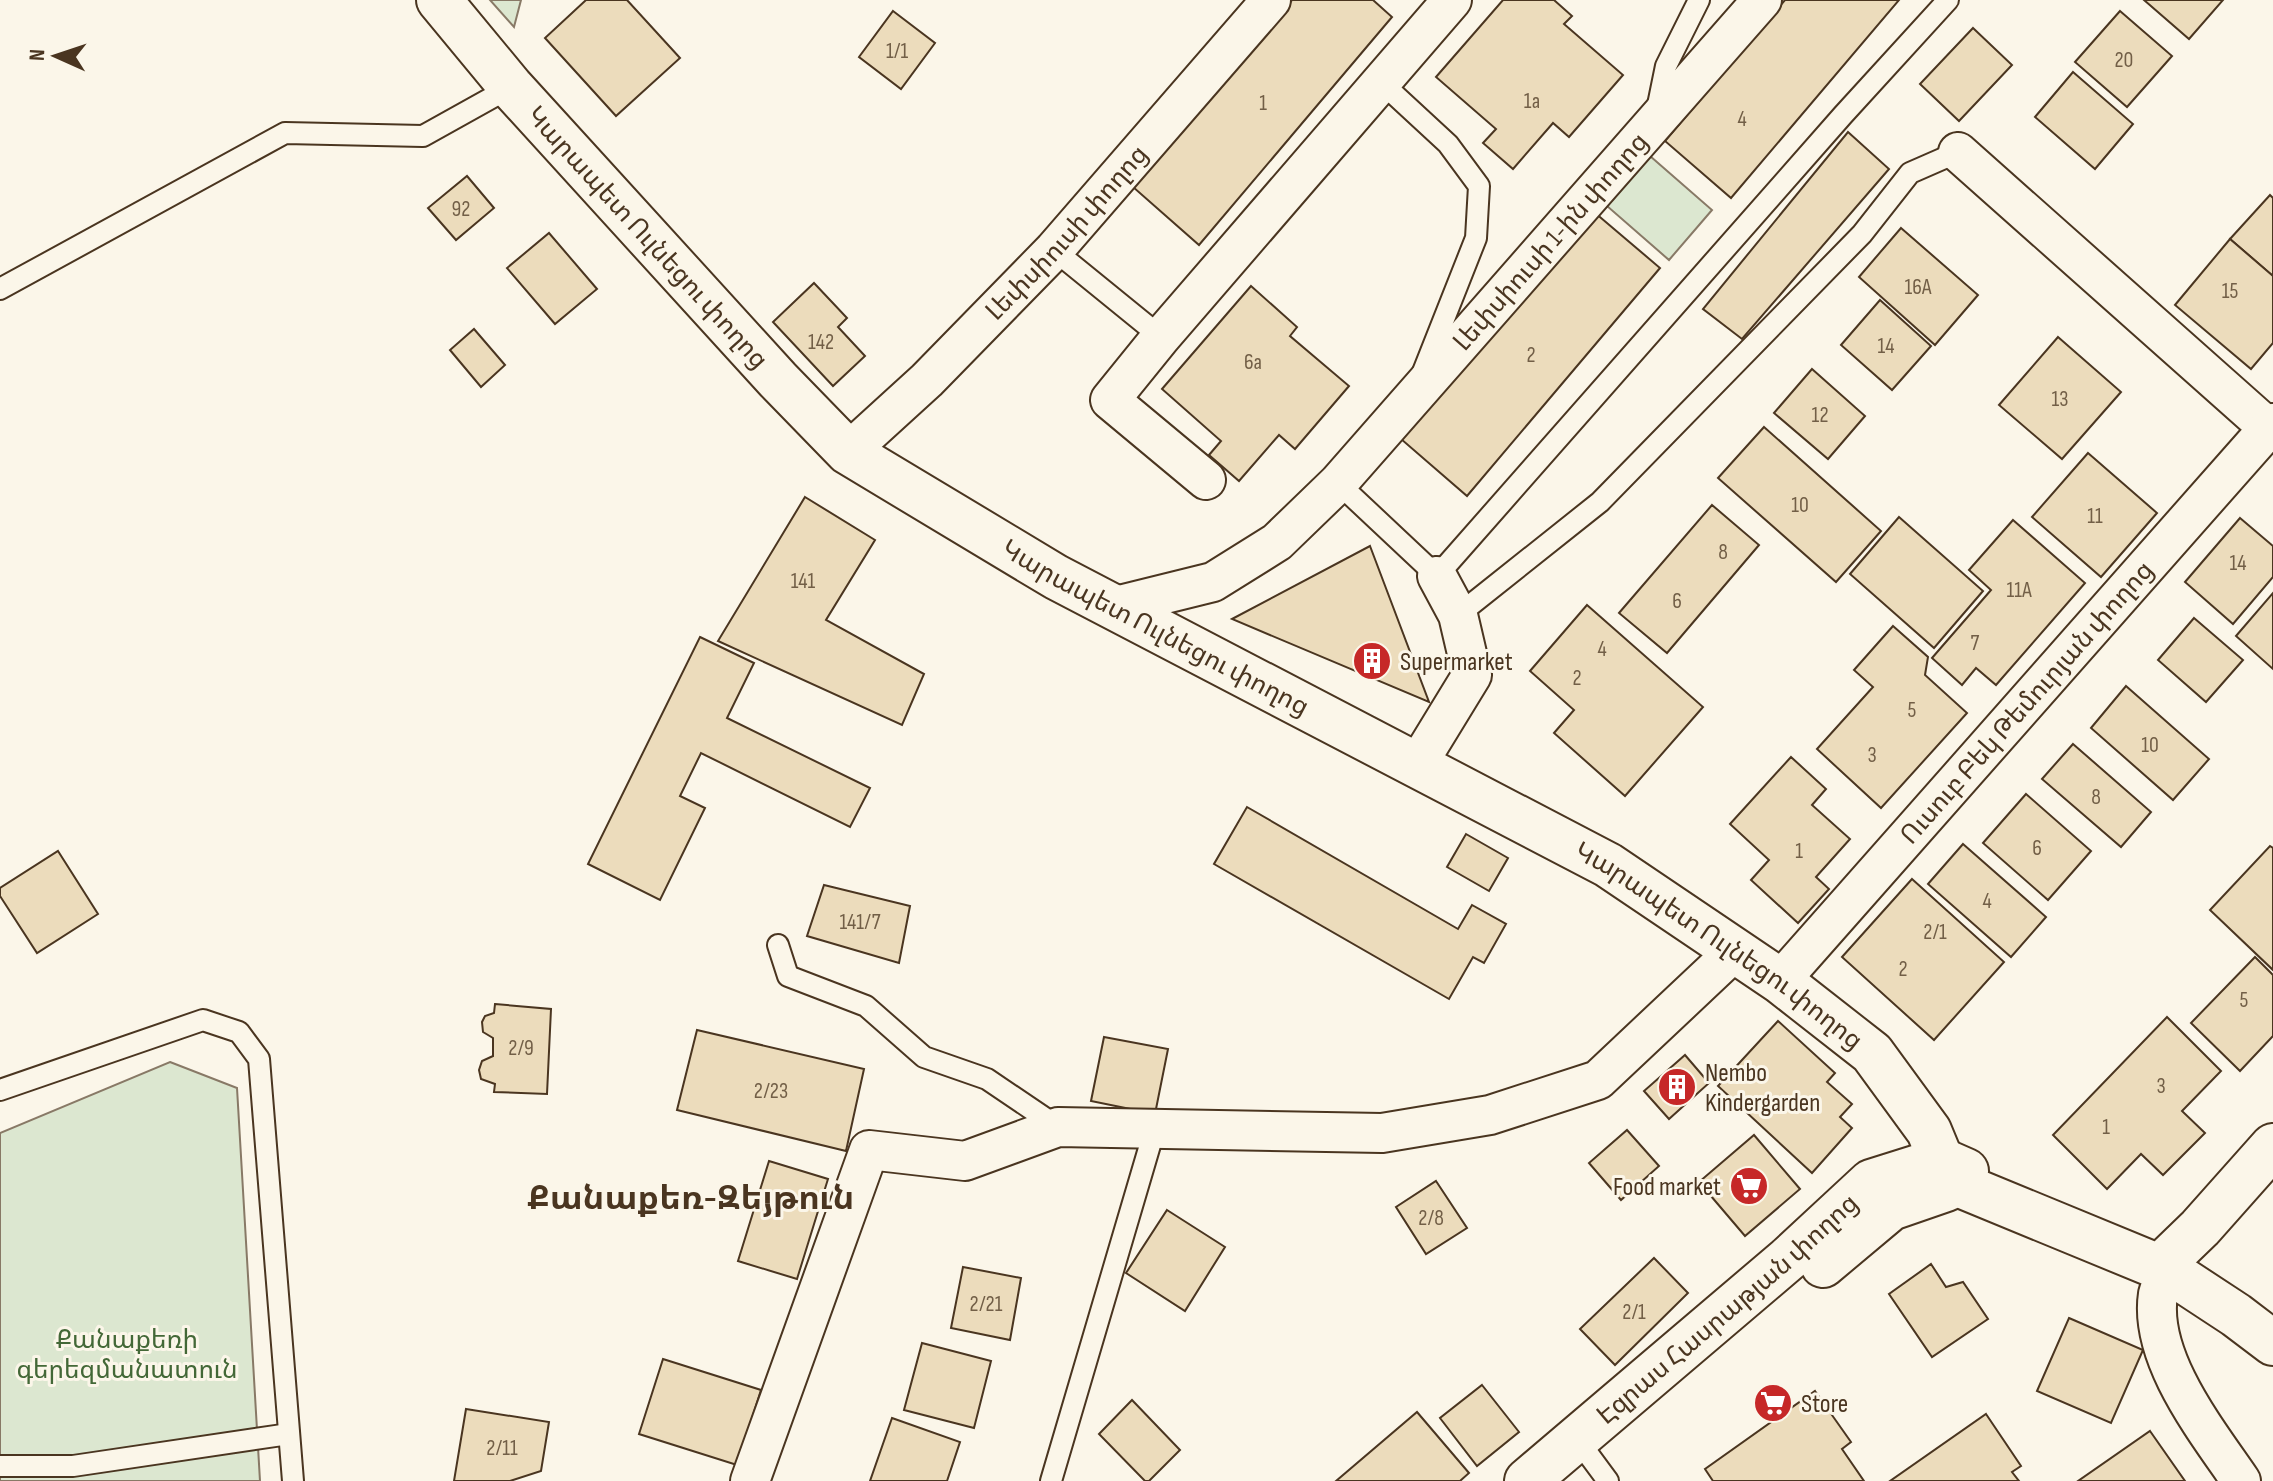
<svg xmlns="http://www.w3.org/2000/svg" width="2273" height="1481" font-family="'Sofia Sans Condensed','Noto Sans Armenian',sans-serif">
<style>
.green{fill:#dce7d0;stroke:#887966;stroke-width:2}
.building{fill:#ecdcbc;stroke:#4a3520;stroke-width:2}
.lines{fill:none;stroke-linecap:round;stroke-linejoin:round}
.lane-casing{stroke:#4a3520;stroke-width:24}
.street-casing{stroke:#4a3520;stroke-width:42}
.secondary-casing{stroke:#4a3520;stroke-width:48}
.lane{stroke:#fbf6e9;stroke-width:20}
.street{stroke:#fbf6e9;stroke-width:38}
.secondary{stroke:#fbf6e9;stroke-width:44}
.labels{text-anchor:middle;stroke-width:6;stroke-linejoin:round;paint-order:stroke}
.number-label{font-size:22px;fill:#725f47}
.street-label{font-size:26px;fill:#4a3520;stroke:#fbf6e9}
.poi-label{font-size:26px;fill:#4a3520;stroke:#fbf6e9;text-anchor:start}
.park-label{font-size:26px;fill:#436837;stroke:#fbf6e9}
.district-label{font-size:34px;font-weight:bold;fill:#4a3520;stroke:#fbf6e9}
</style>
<rect width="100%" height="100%" fill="#fbf6e9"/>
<g class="green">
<polygon points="490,0 521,0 514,27"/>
<polygon points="1650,156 1712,210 1669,260 1607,206"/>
<polygon points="170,1062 237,1088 260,1481 0,1481 0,1133"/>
</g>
<g class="building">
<polygon points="586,0 627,0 680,58 616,116 545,38"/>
<polygon points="1292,0 1373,0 1392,17 1199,245 1133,187"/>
<polygon points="1503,0 1554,0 1572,16 1564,24 1623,75 1569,137 1553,123 1513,169 1483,143 1496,129 1436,77"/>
<polygon points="1785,0 1899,0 1731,198 1665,141"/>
<polygon points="2144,0 2223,0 2189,39"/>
<polygon points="893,11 935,43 901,89 859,57"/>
<polygon points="2120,11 2172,56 2127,107 2075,62"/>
<polygon points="1973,28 2012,65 1959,121 1920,84"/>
<polygon points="2073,72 2133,124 2095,169 2035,117"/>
<polygon points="1848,132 1889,169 1742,339 1703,309"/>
<polygon points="467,176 494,208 456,240 428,208"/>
<polygon points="2270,195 2273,198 2273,276 2230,239"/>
<polygon points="1594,212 1660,268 1467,496 1401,439"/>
<polygon points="1901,228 1978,295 1935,345 1859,277"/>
<polygon points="549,233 597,289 555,324 507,268"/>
<polygon points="2230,239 2273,276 2273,343 2251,369 2175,305"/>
<polygon points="814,283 847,318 838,327 865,356 833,386 773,322"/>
<polygon points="1251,286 1297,327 1290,336 1349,386 1295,449 1279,435 1239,481 1209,455 1221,441 1162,389"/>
<polygon points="1880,300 1931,346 1892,390 1841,345"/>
<polygon points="474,329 505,365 481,387 450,350"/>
<polygon points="2058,337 2121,392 2062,459 1999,405"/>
<polygon points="1812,369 1865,416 1828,459 1774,413"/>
<polygon points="1764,427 1881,531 1836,582 1718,478"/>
<polygon points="2088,453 2157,513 2101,577 2032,517"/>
<polygon points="805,497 875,540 826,620 924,674 902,725 718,641"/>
<polygon points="1712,505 1759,545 1667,653 1619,613"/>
<polygon points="1899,517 1983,591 1934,648 1850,574"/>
<polygon points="2240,518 2273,546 2273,577 2233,624 2185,582"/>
<polygon points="2013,520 2085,583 1996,685 1976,668 1962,685 1932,658 1991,590 1969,570"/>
<polygon points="1370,546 1429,702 1232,619"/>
<polygon points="2273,593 2273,669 2236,636"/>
<polygon points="1587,605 1703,707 1625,796 1554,733 1574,710 1530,671"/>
<polygon points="2194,618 2243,660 2206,702 2158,660"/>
<polygon points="1893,626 1928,657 1925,675 1967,713 1881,808 1817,749 1873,687 1854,670"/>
<polygon points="700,637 754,663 727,718 870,788 850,827 701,753 680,796 705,808 660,900 588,864"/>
<polygon points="2126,686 2209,759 2173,800 2091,728"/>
<polygon points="2073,744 2151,812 2121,847 2042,779"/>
<polygon points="1791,757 1826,789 1812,805 1850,839 1816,877 1829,889 1798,923 1751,880 1769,860 1730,824"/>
<polygon points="2026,794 2091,851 2048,900 1983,843"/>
<polygon points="1247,807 1458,929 1472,905 1506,924 1484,963 1473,957 1449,999 1214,864"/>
<polygon points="1466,834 1508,858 1489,891 1447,867"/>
<polygon points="1963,844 2046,917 2011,957 1928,884"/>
<polygon points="2270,846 2273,848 2273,970 2210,910"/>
<polygon points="58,851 98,914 37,953 0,896 0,888"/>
<polygon points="1912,879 2004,962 1934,1040 1842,957"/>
<polygon points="824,885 910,906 899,963 807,936"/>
<polygon points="2255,957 2273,975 2273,1036 2240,1071 2191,1023"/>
<polygon points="495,1004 551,1009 547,1094 494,1092 495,1084 481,1079 479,1070 482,1061 493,1056 493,1038 483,1032 482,1022 485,1016 494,1013"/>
<polygon points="2167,1017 2221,1071 2182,1111 2205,1133 2163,1175 2141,1154 2107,1189 2053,1135"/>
<polygon points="1778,1021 1835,1073 1827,1082 1852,1104 1840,1117 1852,1128 1812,1173 1718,1086"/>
<polygon points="697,1030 864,1069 846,1151 677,1110"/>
<polygon points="1104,1037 1168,1049 1155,1114 1091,1101"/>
<polygon points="1685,1055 1709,1083 1669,1119 1644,1091"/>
<polygon points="1627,1130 1659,1166 1621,1200 1589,1163"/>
<polygon points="1754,1135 1800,1189 1745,1236 1699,1182"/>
<polygon points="769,1161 828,1179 797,1279 738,1261"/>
<polygon points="1436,1181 1467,1228 1426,1254 1396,1207"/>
<polygon points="1167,1210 1225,1247 1185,1311 1126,1273"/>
<polygon points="1654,1258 1688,1293 1615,1365 1580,1329"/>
<polygon points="1931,1264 1946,1287 1963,1282 1988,1319 1932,1357 1889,1294"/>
<polygon points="963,1267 1021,1278 1010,1340 951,1328"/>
<polygon points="2069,1318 2143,1350 2111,1423 2037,1391"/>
<polygon points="922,1343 991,1361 974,1428 904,1410"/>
<polygon points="663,1359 761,1390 737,1465 639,1434"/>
<polygon points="1482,1385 1519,1432 1477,1466 1440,1418"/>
<polygon points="1815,1391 1851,1442 1842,1449 1864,1481 1713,1481 1705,1469"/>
<polygon points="1132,1400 1180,1450 1149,1481 1145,1481 1099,1434"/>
<polygon points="466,1409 549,1422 541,1471 510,1481 454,1481"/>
<polygon points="1417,1412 1469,1473 1460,1481 1336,1481"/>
<polygon points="1986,1414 2021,1466 2012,1472 2019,1481 1890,1481"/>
<polygon points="892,1418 960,1442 947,1481 870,1481"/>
<polygon points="2150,1431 2185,1481 2078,1481"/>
</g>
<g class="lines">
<defs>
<g id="lane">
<polyline points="1382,83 1448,144 1479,186 1476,238 1423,372"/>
<polyline points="1657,110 1666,66 1699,0"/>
<polyline points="1054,250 1161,337"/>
<polyline points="0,289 285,133 423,136 511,87"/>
<polyline points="1338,483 1437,576 1843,115 1948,0"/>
<polyline points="1458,615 1600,502 1862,234 1910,173 1958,152"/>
<polyline points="778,945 788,976 866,1006 924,1057 987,1079 1058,1127"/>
<polyline points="0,1090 203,1020 239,1032 259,1059 293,1481"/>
<polyline points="1577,1439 1608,1481"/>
<polyline points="0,1466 73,1466 289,1434"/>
<polyline points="1051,1481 1155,1128"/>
</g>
<g id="street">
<polyline points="1958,152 2273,432"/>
<path id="s1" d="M848,452L927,380L1054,250L1271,0"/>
<polyline points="1206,480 1110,400 1161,337 1452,0"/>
<path id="s2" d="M1112,607L1213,582L1277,542L1338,483L1762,0"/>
<polyline points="1417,765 1472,675 1458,615 1437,576"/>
<path id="s3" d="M1780,981L2273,423"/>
<path d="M2169,1271C2165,1278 2160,1286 2158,1294C2148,1358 2207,1431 2241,1481"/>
<polyline points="750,1481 869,1150 965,1161 1058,1127 1382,1133 1490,1115 1598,1080 1736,950"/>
</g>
<g id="secondary">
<path id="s4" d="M439,0L511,87L778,380L848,452L1056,577L1608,865L1780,981L1872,1053L1929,1131L1941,1160L1960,1185L2169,1271L2236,1315L2273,1343"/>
<polyline points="1823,1265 1891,1208 1946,1189"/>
<polyline points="2169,1271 2171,1256 2200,1228 2273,1146"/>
<path id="s5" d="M1527,1481L1788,1259L1871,1182L1941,1160L1966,1171"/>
</g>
</defs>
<use href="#lane" class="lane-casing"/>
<use href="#street" class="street-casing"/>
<use href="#secondary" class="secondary-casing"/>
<use href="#lane" class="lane"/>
<use href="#street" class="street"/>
<use href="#secondary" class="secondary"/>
</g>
<defs>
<symbol id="building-disc" viewBox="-11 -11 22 22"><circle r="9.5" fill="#c62828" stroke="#fbf6e9"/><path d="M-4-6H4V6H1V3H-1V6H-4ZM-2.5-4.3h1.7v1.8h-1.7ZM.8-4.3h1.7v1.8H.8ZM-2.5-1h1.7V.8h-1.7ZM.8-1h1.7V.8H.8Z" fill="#fff"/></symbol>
<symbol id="supermarket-disc" viewBox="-11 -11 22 22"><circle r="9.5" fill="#c62828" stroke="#fbf6e9"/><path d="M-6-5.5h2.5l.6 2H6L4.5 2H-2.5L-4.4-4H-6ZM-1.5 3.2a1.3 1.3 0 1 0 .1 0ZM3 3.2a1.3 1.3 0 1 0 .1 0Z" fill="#fff"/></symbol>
</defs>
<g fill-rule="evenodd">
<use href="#building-disc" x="1350" y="639" width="44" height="44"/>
<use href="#building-disc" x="1655" y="1065" width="44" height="44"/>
<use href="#supermarket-disc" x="1727" y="1164" width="44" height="44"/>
<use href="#supermarket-disc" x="1751" y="1381" width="44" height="44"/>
</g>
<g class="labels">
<g class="number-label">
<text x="897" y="58">1/1</text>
<text x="2124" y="67">20</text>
<text x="1532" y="108">1a</text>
<text x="1263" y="110">1</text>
<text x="1742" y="126">4</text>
<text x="461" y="216">92</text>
<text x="1918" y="294">16A</text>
<text x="2230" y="298">15</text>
<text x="821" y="349">142</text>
<text x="1886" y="353">14</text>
<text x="1531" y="362">2</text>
<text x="1253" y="369">6a</text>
<text x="2060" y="406">13</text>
<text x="1820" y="422">12</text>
<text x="1800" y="512">10</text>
<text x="2095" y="523">11</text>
<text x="1723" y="559">8</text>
<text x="2238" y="570">14</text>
<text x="803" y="588">141</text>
<text x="2019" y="597">11A</text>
<text x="1677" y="608">6</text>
<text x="1975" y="650">7</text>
<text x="1602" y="656">4</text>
<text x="1577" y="685">2</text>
<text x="1912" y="717">5</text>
<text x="2150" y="752">10</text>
<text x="1872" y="762">3</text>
<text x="2096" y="804">8</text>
<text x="2037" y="855">6</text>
<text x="1799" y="858">1</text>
<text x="1987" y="908">4</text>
<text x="860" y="929">141/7</text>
<text x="1935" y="939">2/1</text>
<text x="1903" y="976">2</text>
<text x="2244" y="1007">5</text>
<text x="521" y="1055">2/9</text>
<text x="2161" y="1093">3</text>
<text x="771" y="1098">2/23</text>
<text x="2106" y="1134">1</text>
<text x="1431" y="1225">2/8</text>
<text x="986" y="1311">2/21</text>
<text x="1634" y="1319">2/1</text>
<text x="502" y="1455">2/11</text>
</g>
<g class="street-label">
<text dy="9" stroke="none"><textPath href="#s1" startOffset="310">Լեփսիուսի փողոց</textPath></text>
<text dy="9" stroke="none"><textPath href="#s4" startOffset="316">Կարապետ Ուլնեցու փողոց</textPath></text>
<text dy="9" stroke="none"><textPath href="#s2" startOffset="586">Լեփսիուսի 1-ին փողոց</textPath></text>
<text dy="9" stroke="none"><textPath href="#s4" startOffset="964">Կարապետ Ուլնեցու փողոց</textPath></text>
<text dy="9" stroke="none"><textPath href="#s3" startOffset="372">Ուսուբ Բեկ Թեմուրյան փողոց</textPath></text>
<text dy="9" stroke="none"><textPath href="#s4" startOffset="1612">Կարապետ Ուլնեցու փողոց</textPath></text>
<text dy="9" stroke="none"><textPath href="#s5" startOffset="264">Էզրաս Հասրաթյան փողոց</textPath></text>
</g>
<g class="poi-label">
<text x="1400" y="670">Supermarket</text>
<text x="1705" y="1081">Nembo<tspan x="1705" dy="30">Kindergarden</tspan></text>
<text x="1721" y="1195" text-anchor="end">Food market</text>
<text x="1801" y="1412">Store</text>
</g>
<g class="park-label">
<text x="127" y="1348">Քանաքեռի<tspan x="127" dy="30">գերեզմանատուն</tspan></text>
</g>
<g class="district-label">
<text x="691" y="1209">Քանաքեռ-Զեյթուն</text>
</g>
</g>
<g transform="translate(56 56) rotate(273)" stroke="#fbf6e9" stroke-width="6" paint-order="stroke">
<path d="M0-6L14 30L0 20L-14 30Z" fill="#4a3520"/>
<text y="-12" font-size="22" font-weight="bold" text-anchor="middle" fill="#4a3520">N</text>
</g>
</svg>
